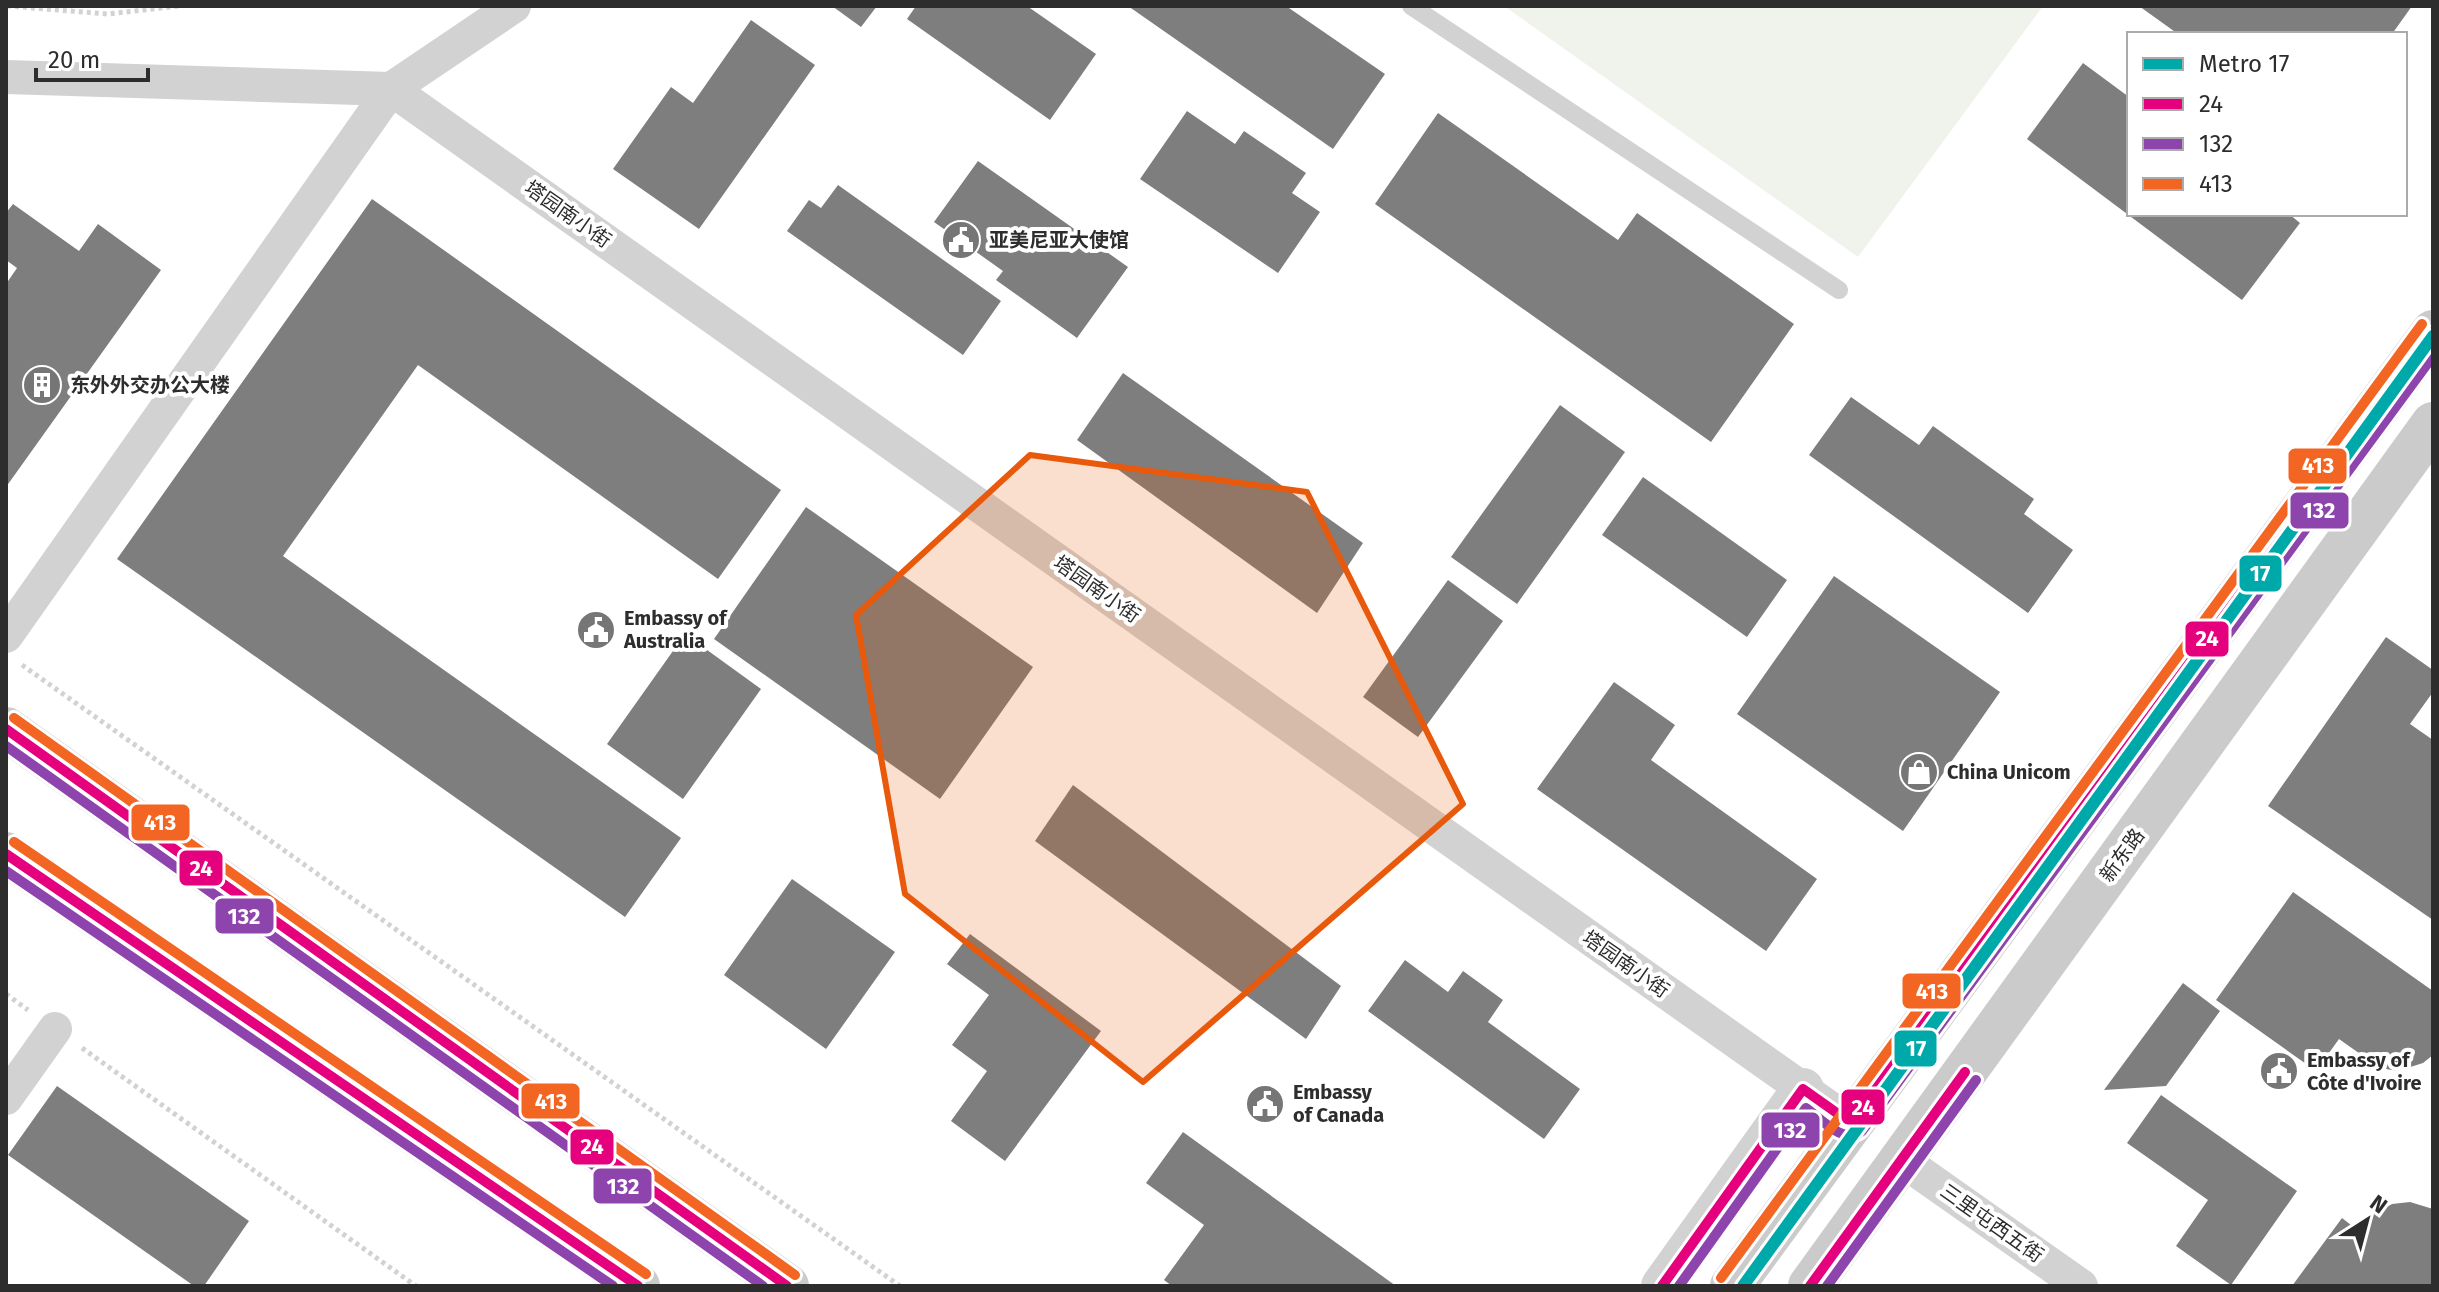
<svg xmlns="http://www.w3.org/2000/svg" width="2439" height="1292" font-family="'Fira Sans','Noto Sans SC',sans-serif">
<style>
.green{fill:#f0f3eb}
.building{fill:#7e7e7e}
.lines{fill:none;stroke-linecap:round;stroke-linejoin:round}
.path{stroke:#d2d2d2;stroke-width:5;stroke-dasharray:4 4;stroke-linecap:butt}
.service{stroke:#d2d2d2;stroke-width:18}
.minor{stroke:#d2d2d2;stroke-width:34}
.tertiary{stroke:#d2d2d2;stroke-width:42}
.secondary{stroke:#cbcbcb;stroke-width:44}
.bus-1-casing{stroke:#fff;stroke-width:16}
.bus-2-casing{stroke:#fff;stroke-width:16}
.bus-3-casing{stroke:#fff;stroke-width:16}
.bus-1{stroke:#e5007d;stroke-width:10}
.bus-2{stroke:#8e44ad;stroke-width:10}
.bus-3{stroke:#f26522;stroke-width:10}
.metro-1-casing{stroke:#fff;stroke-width:18}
.metro-1{stroke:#00a9a9;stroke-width:12}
.marked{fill:#e8590c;fill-opacity:0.2;stroke:#e8590c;stroke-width:6;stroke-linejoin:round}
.labels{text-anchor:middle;stroke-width:8;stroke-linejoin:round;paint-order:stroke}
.street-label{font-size:20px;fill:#2d2d2d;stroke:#fff}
.poi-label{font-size:20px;font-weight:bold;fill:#2d2d2d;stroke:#fff;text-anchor:start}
.line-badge{stroke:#fff;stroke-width:3}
.badge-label{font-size:22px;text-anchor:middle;font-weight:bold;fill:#fff}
</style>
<rect width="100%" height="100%" fill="#fff"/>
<polygon class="green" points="1504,6 2043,6 1858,257"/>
<g class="building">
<polygon points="832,6 877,6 861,27"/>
<polygon points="916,6 1027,6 1096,54 1050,120 907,19"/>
<polygon points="1128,6 1286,6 1385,74 1333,149"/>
<polygon points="2139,6 2412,6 2392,34 2178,34"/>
<polygon points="751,20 815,65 699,229 613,169 671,87 693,103"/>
<polygon points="2083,63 2129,97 2129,214 2289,214 2300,223 2242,300 2027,139"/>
<polygon points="1187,111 1235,144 1244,131 1306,173 1292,193 1320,212 1278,273 1140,179"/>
<polygon points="1438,113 1618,240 1637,213 1794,324 1711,442 1375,204"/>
<polygon points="978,161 1128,267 1077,338 996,280 1003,271 934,222"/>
<polygon points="838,185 1001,301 963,355 787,231 809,200 821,208"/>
<polygon points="372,199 781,490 718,579 418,365 283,556 681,838 625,917 117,559"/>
<polygon points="13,204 79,251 98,224 161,270 6,487 6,284 17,268 6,260 6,213"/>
<polygon points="1123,373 1363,543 1317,613 1077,440"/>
<polygon points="1851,397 1919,445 1933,426 2034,499 2024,514 2073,550 2028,613 1809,455"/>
<polygon points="1560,405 1625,452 1517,604 1451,557"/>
<polygon points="1643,477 1787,580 1747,637 1602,535"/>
<polygon points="806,507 1033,667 940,799 714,639"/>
<polygon points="1834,576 2000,692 1903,831 1737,714"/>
<polygon points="1448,580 1503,621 1418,737 1363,697"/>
<polygon points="685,634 761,689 683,799 607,744"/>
<polygon points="2386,637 2433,670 2433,692 2410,724 2433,740 2433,920 2268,806"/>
<polygon points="1614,682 1675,725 1651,760 1817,879 1766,951 1537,789"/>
<polygon points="1073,785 1341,986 1306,1039 1035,841"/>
<polygon points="792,879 895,952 826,1049 724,975"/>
<polygon points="2293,892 2433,991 2433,1055 2423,1063 2398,1071 2380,1068 2339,1039 2316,1071 2216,1000"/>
<polygon points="970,934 1101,1031 1005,1161 951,1121 987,1071 952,1045 989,995 947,964"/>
<polygon points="1405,960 1448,992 1463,971 1503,1000 1488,1022 1580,1089 1544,1139 1368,1011"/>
<polygon points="2183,983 2220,1011 2166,1086 2104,1090"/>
<polygon points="57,1086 249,1221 204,1286 194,1286 8,1155"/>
<polygon points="2161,1095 2297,1191 2231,1285 2176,1246 2208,1200 2127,1143"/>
<polygon points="1183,1132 1396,1286 1172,1286 1164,1280 1204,1225 1146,1183"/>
<polygon points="2410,1202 2433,1209 2433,1286 2292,1286 2342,1218 2360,1232 2371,1216 2392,1204"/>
</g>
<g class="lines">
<g class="path">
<polyline points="7,6 108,14 179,6"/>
<polyline points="22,665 900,1286"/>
<polyline points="6,994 28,1010"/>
<polyline points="82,1048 416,1286"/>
</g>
<polyline class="service" points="1411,6 1839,290"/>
<g class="minor">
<polyline points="6,77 391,89 514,6"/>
<polyline points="6,636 391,89 1851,1123"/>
<polyline points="6,1098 55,1029"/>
<polyline points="1902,1160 2081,1286"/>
</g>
<polyline class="tertiary" points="1662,1286 1803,1089"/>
<g class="secondary">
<polyline points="6,729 787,1286"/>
<polyline points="6,854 638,1286"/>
<polyline points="1732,1286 2433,332"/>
<polyline points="1810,1286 2433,424"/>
</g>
<defs>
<g id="bus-1">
<polyline points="6,729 787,1286"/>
<polyline points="6,854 638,1286"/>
<polyline points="1662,1286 1803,1089 1851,1123 2433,332"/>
<polyline points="1810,1286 1965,1072"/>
</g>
<g id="bus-2">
<polyline points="6,746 763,1286"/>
<polyline points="6,871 613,1286"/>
<path d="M1679,1286L1806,1108C1821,1119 1845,1146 1862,1131L2433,356"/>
<polyline points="1827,1286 1976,1080"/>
</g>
<g id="bus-3">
<polyline points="14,718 795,1275"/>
<polyline points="14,842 646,1274"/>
<polyline points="1721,1278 2422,324"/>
</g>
</defs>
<use href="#bus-1" class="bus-1-casing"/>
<use href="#bus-2" class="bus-2-casing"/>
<use href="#bus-3" class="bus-3-casing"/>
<use href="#bus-1" class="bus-1"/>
<use href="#bus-2" class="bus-2"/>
<use href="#bus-3" class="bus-3"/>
<defs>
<polyline id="metro-1" points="1743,1286 2433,336"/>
</defs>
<use href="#metro-1" class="metro-1-casing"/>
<use href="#metro-1" class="metro-1"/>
</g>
<path class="marked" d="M1030,455L1307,492L1463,804L1143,1082L905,894L856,615Z"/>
<defs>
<symbol id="civic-disc" viewBox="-11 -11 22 22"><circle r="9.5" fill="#767676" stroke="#fff"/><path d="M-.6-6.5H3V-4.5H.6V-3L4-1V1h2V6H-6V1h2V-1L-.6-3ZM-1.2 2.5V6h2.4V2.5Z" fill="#fff"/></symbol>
<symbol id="building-disc" viewBox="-11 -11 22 22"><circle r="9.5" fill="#767676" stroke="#fff"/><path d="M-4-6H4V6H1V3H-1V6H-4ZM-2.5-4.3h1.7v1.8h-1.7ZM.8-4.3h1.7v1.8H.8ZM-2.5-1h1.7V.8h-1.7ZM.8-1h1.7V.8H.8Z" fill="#fff"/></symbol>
<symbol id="shop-disc" viewBox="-11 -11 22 22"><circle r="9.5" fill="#767676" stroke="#fff"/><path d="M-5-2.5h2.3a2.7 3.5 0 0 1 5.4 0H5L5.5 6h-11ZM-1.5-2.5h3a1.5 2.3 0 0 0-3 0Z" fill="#fff"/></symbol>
</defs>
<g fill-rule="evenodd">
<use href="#civic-disc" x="939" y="218" width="44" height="44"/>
<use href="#building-disc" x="20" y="363" width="44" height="44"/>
<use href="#civic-disc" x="574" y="608" width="44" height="44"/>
<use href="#shop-disc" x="1897" y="750" width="44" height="44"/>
<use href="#civic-disc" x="2257" y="1049" width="44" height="44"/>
<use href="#civic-disc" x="1243" y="1082" width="44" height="44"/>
</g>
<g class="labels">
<g class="street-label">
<text transform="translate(568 214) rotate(35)" y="7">塔园南小街</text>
<text transform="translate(1097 589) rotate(35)" y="7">塔园南小街</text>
<text transform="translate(2122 855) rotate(-54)" y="7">新东路</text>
<text transform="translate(1626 964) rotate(35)" y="7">塔园南小街</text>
<text transform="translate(1992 1223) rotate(35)" y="7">三里屯西五街</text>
</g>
<g class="poi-label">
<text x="989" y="247">亚美尼亚大使馆</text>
<text x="70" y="392">东外外交办公大楼</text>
<text x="624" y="625">Embassy of<tspan x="624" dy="23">Australia</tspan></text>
<text x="1947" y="779">China Unicom</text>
<text x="2307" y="1067">Embassy of<tspan x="2307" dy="23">Côte d'Ivoire</tspan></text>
<text x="1293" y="1099">Embassy<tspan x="1293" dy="23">of Canada</tspan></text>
</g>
</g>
<g class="line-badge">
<rect x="2287" y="447" width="61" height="38" rx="8" fill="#f26522"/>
<rect x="2289" y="491" width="61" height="39" rx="8" fill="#8e44ad"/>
<rect x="2238" y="554" width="45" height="39" rx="8" fill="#00a9a9"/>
<rect x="2184" y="620" width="46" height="38" rx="8" fill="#e5007d"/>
<rect x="130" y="803" width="61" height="39" rx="8" fill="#f26522"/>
<rect x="178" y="849" width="46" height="38" rx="8" fill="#e5007d"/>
<rect x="214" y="897" width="61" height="38" rx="8" fill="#8e44ad"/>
<rect x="1901" y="972" width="61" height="38" rx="8" fill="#f26522"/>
<rect x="1893" y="1029" width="45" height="39" rx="8" fill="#00a9a9"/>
<rect x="520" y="1082" width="61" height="38" rx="8" fill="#f26522"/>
<rect x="1840" y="1088" width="46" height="38" rx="8" fill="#e5007d"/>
<rect x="1760" y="1111" width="61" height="38" rx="8" fill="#8e44ad"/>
<rect x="569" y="1128" width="46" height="38" rx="8" fill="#e5007d"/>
<rect x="592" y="1167" width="61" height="38" rx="8" fill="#8e44ad"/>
</g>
<g class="badge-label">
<text x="2318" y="473">413</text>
<text x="2319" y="518">132</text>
<text x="2260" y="581">17</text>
<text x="2207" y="646">24</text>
<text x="160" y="830">413</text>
<text x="201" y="876">24</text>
<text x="244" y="924">132</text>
<text x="1932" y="999">413</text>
<text x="1916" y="1056">17</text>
<text x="551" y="1109">413</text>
<text x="1863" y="1115">24</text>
<text x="1790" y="1138">132</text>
<text x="592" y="1154">24</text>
<text x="623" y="1194">132</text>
</g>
<rect width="2439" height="1292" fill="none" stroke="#2d2d2d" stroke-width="16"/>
<rect x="2127" y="32" width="280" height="184" fill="#ffffff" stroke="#ababab" stroke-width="2"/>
<rect x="2143" y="58" width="40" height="12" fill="#00a9a9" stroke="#ababab" stroke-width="2"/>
<text x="2199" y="72" font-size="24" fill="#2d2d2d">Metro 17</text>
<rect x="2143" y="98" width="40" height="12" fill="#e5007d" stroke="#ababab" stroke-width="2"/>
<text x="2199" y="112" font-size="24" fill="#2d2d2d">24</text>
<rect x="2143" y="138" width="40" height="12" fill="#8e44ad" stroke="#ababab" stroke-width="2"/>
<text x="2199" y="152" font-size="24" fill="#2d2d2d">132</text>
<rect x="2143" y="178" width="40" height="12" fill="#f26522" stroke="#ababab" stroke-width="2"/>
<text x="2199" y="192" font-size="24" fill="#2d2d2d">413</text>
<g transform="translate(2367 1220) rotate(36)" stroke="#ffffff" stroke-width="6" paint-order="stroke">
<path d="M0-6L14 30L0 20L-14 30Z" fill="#2d2d2d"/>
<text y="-12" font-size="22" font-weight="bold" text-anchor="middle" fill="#2d2d2d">N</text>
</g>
<path d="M36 68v12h112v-12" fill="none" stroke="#2d2d2d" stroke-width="4"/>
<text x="48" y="68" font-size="24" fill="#2d2d2d" stroke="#ffffff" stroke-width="6" paint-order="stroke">20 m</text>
</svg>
